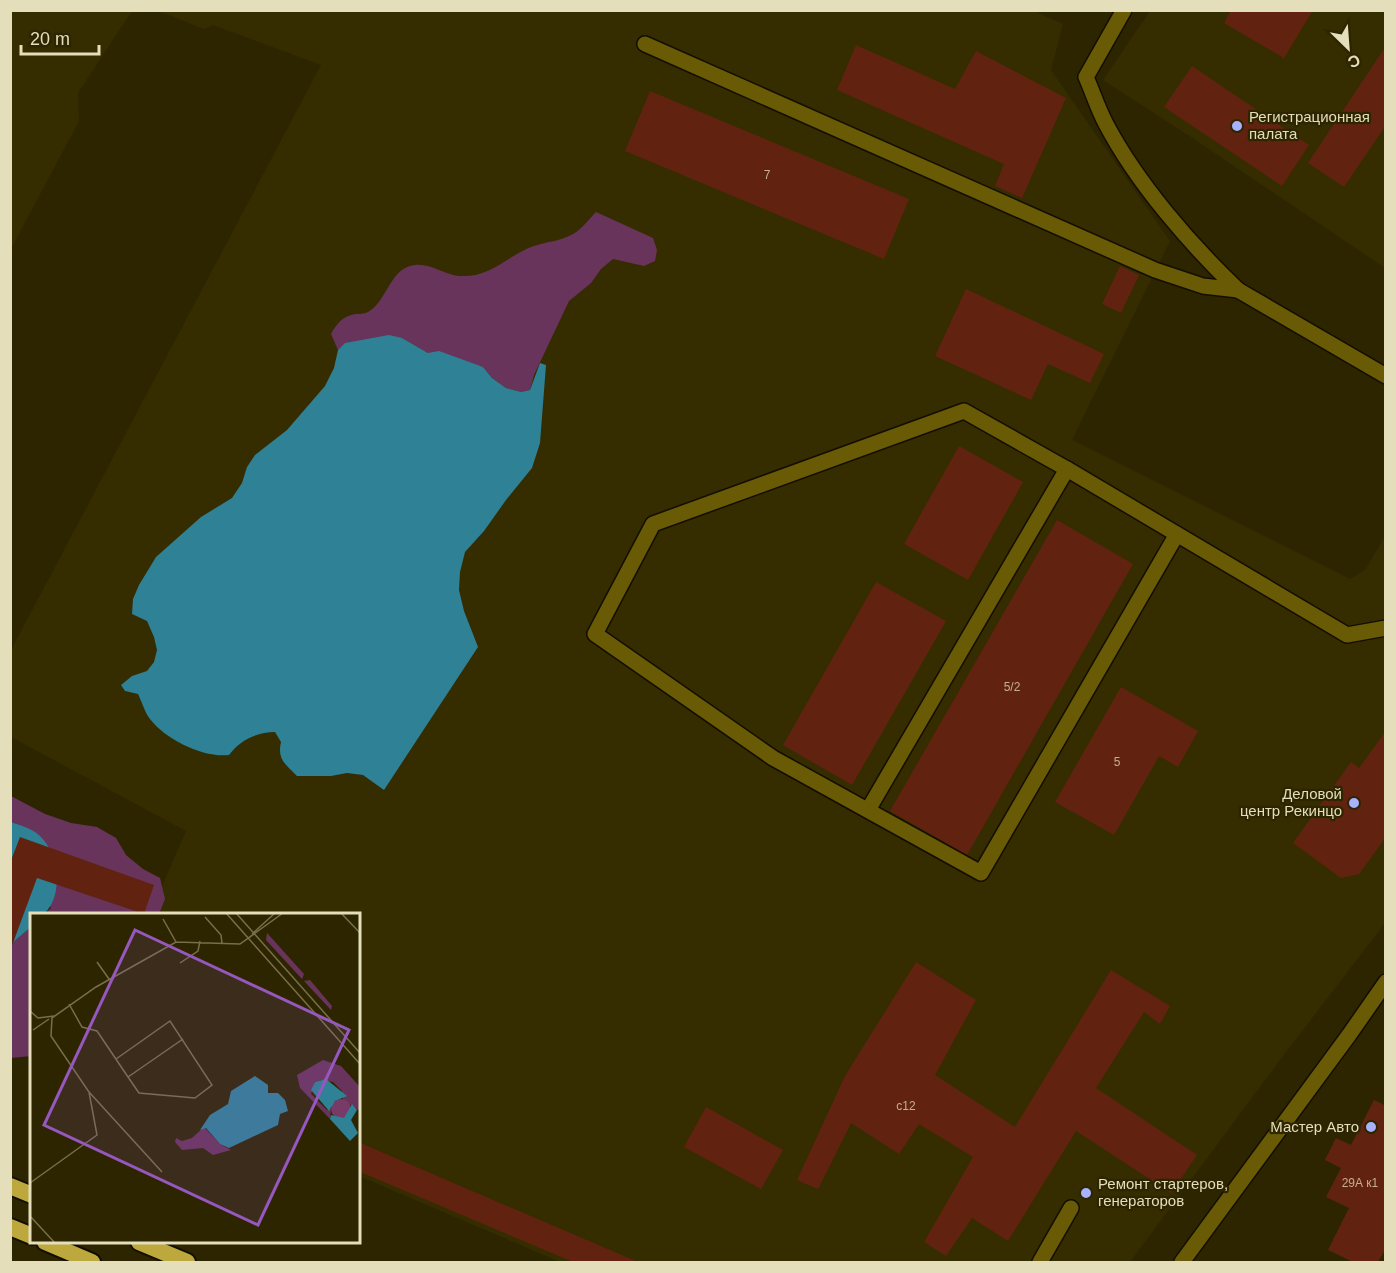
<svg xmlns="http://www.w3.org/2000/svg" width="1396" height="1273" font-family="Arial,sans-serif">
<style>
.built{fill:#352c00}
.green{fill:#69345c}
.water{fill:#2f8196}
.building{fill:#612310}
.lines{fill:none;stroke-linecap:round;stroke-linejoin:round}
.service-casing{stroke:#130e00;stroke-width:18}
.minor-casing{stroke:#130e00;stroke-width:18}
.trunk-casing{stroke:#130e00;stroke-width:20}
.service{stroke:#695a05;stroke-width:15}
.minor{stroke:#695a05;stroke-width:15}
.trunk{stroke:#bda83e;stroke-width:16}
.poi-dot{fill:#a7b1fc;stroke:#2d2500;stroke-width:2}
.labels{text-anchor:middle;stroke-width:4.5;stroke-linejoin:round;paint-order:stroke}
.number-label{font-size:12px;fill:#c4af90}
.poi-label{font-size:15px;fill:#e5deba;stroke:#2d2500;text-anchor:start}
.inset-road{fill:none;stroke:#776f4a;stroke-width:1.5}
.view{fill:#9658be;fill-opacity:0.15;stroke:#9658be;stroke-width:3}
.inset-edge{fill:none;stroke:#e5deba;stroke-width:3}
</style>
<rect width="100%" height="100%" fill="#2d2500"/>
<g class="built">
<polygon points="11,10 132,11 78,93 79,121 11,249"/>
<polygon points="159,11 1034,11 1063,24 1051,70 1170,241 1072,440 1350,579 1365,570 1385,536 1385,923 1277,1064 1130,1262 560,1262 359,1176 358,914 150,914 186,831 11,737 11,650 321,65 213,25 204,29"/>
<polygon points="1150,11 1385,11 1385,268 1194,139 1103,80"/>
</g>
<g class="green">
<path d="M596,212L653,238L657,250L655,261L644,266L613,259L601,269L591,283L569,301L534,375L530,390L521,392L506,388L492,378L483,367L428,353L402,338L346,343L338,350L331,334C337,323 342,317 355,314C359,314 364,314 368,312C387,302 390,267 415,265C430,263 445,275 459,276C492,278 507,255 534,246C548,241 559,242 573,234C582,229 589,219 596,212Z"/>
<polygon points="11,796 45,814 71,823 97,827 116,838 126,855 143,869 160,878 165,899 159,914 44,914 51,908 19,825 11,822"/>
<polygon points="31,927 31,1056 11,1058 11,944"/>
</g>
<g class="water">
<path d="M389,335L402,338L428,353L439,351L483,367L492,378L506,388L521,392L530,390L540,363L546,365L540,443L532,468L506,500L484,531L465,552L460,572L459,590L464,611L478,647L384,790L363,775L347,773L331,776H297C285,764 277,759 281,742L275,732C257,732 240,740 229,755C204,758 166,740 150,719C145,713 142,702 138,694L125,691L121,685L132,676L147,671L154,662L157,650L154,637L147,621L132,614L133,599L139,585L156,557L201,517L232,498L242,483L247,467L255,455L287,430L325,386L334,368L338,350L345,343Z"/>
<path d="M11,822C20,825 33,829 40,836C59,854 64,896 44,914H32L31,927L11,944Z"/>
</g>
<g class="building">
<polygon points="1231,10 1313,10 1284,58 1224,23"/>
<polygon points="856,45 955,89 976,51 1066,98 1022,198 995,186 1004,164 837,90"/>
<polygon points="1386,46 1386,125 1344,187 1308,163"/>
<polygon points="1192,66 1309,145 1282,186 1164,107"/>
<polygon points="650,91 909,199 884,259 625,151"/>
<polygon points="1120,266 1139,275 1121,313 1102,304"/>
<polygon points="966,289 1104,354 1090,383 1048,364 1031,400 935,356"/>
<polygon points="959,446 1023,482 968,580 904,544"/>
<polygon points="1057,520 1133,564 967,855 890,811"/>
<polygon points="876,582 946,621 852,785 783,745"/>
<polygon points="1121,687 1198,731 1178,767 1159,756 1114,835 1055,802"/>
<polygon points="1386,731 1386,837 1359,874 1341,878 1293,843 1351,762 1359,768"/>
<polygon points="20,837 154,885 144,914 37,878 10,951 10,863"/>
<polygon points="916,962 976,1000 935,1075 1015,1127 1111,970 1170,1006 1160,1024 1144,1012 1096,1088 1197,1155 1171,1193 1076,1131 1008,1241 972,1218 946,1256 924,1242 973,1157 919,1124 899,1154 851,1123 818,1189 797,1180 845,1076"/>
<polygon points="1374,1100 1386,1106 1386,1248 1378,1262 1353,1262 1328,1250 1349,1208 1326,1197 1341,1168 1325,1160 1336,1138 1351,1145"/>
<polygon points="706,1107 783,1150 761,1189 684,1147"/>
<polygon points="358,1142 638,1262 573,1262 358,1171"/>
</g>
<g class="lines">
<defs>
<g id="service">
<path d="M1124,10L1086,77C1093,93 1098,109 1106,124C1137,183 1190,244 1238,290"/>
<polyline points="645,44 1155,270 1203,286 1238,290"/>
<polyline points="1177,534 981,873 773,758 595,634 653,524 964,411 1067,469 1347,635 1386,628"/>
<polyline points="868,810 1067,469"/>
<polyline points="1040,1262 1071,1208"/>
</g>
<g id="minor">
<polyline points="1238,290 1386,376"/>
<polyline points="1182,1262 1349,1035 1386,982"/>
</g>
<g id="trunk">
<polyline points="10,1186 32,1195"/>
<polyline points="10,1227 32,1236"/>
<polyline points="45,1242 92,1262"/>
<polyline points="139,1242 187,1262"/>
</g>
</defs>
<use href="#service" class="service-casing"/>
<use href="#minor" class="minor-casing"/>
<use href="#trunk" class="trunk-casing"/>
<use href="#service" class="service"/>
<use href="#minor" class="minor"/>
<use href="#trunk" class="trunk"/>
</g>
<g class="poi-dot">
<circle cx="1237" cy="126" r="6"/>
<circle cx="1354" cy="803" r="6"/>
<circle cx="1371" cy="1127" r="6"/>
<circle cx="1086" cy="1193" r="6"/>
</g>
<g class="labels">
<g class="number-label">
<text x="767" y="179">7</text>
<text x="1012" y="691">5/2</text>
<text x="1117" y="766">5</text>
<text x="906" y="1110">с12</text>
<text x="1360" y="1187">29А к1</text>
</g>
<g class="poi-label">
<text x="1249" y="122">Регистрационная<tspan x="1249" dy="17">палата</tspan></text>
<text x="1342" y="799" text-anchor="end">Деловой<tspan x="1342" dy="17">центр Рекинцо</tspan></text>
<text x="1359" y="1132" text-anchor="end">Мастер Авто</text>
<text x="1098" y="1189">Ремонт стартеров,<tspan x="1098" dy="17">генераторов</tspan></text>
</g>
</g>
<g transform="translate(30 913)">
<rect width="330" height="330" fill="#2d2500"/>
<path d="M237,20L274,61L272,66L236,27ZM280,67L302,93L301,97L274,68ZM293,147L311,153L330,174V198L313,187L312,178L303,169L292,167L285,169L281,181L297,197L301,196L300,206L270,175L267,162ZM174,214L190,231L201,237L183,242L173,235L152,237L145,229L146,225L152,228L162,225Z" fill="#69345c"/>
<path d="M301 196a10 10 0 1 1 20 0a10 10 0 1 1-20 0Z" fill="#783b68"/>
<path d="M225,163L238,172V180H248L255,187L258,198L250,201L248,212L199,235L190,231L176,215L170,217L180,202L198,191L201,178ZM296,166L317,183L305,188L299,198L281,177L285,169ZM322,191L327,197L321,207L328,220L320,228L300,206L301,202L314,205Z" fill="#2f8196"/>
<path class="inset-road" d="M196,0L330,151M206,0L330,140M311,0L330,20M175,4L191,22L192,30M133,6L146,29M222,21L245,0M67,49L79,66M150,50L168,38L170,28M39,91L52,114L67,118L98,164L109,180L165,185L182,172L140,108L86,146M0,98L8,105L24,103M3,117L19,106M98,164L153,126M59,179L132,259M0,270L67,222L59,179L21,123L22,105L66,74L146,29L210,31L253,0M0,303L25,330"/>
<path class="view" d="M105,17L319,117L228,312L14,212Z"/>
<rect width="330" height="330" class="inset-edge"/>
</g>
<rect width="1396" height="1273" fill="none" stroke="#e5deba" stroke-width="24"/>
<g transform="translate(1348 48) rotate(155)" stroke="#2d2500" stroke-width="4.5" paint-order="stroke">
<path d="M0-4.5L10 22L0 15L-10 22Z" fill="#e5deba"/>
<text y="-9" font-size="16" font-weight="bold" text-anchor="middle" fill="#e5deba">С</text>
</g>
<path d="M21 45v9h78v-9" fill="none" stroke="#e5deba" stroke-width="3"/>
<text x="30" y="45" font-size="18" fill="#e5deba" stroke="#2d2500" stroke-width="4.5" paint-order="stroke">20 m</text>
</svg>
